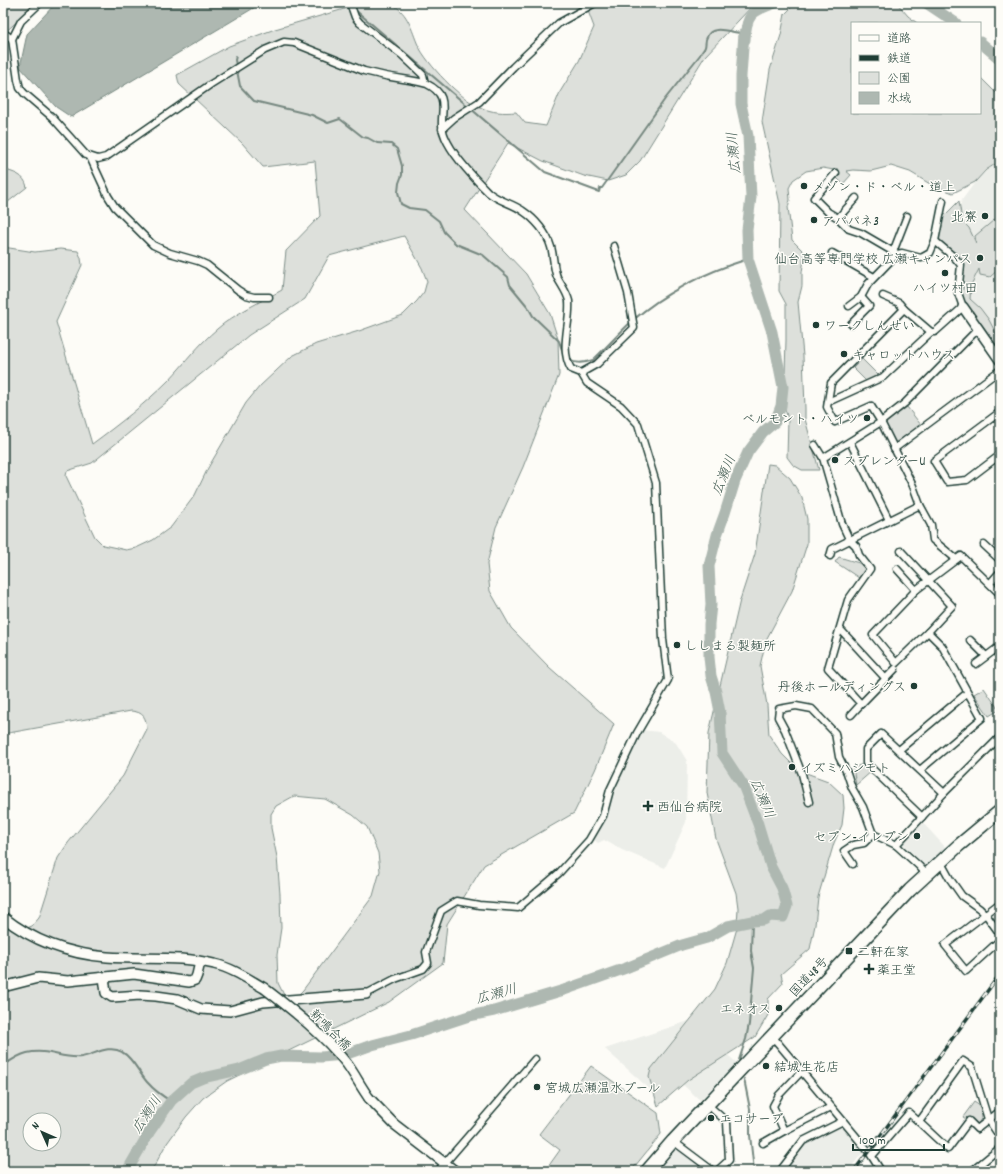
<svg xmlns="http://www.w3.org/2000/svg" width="1003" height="1174" font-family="Dekko,'Klee One',sans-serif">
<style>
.built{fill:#eceee9}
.green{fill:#dde0db;stroke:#7e8e88;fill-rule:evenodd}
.water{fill:#aeb8b1;stroke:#75877f}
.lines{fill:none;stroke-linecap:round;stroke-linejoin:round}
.stream{stroke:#75877f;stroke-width:2}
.river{stroke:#aeb8b1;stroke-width:11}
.street-casing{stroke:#1f3d34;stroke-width:9}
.secondary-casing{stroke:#1f3d34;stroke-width:12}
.highway-casing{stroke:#1f3d34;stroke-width:15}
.street{stroke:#fdfcf7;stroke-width:6}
.secondary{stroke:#fdfcf7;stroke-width:9}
.highway{stroke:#fdfcf7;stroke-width:12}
.rail-casing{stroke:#1f3d34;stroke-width:3.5}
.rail{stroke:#fdfcf7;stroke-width:2;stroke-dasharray:6;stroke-linecap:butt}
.secondary-bridge-casing{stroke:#1f3d34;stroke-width:12;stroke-linecap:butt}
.secondary-bridge{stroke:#fdfcf7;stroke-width:9}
.poi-dot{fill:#1f3d34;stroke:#fdfcf7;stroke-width:1.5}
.labels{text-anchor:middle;stroke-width:3;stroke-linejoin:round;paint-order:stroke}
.poi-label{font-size:13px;fill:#1f3d34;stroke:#fdfcf7;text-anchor:start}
.street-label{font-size:13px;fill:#1f3d34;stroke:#fdfcf7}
.water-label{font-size:14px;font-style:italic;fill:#435c53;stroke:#fdfcf7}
</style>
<rect width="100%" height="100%" fill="#fdfcf7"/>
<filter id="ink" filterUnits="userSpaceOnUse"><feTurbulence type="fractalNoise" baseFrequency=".025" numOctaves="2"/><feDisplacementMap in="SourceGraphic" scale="8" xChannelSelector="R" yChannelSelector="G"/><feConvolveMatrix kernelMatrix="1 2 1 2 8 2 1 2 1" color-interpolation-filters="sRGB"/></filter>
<g filter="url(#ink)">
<g class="built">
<polygon points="1000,161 1000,352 983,326 965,306 957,216 962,200 976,181 986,171"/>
<polygon points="641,730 659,732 676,743 687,761 686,822 665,868 622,850 604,840 598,843 594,840"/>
<polygon points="923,823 946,848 926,866 902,843"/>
<polygon points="695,1019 709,1039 737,1063 700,1100 682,1084 664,1102 605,1049"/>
<polygon points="842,1126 864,1151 848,1171 784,1171 806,1144"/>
<polygon points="677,1146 710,1171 657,1171"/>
</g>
<g class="green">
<polygon points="3,3 38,3 3,34"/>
<path d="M365,3C373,3 386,1 392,4C409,14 411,29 418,45C427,64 460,99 480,107C492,113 504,113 516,112L525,123L546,126L560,92L579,61L594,27L585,3H755L705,56L640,161L626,175L608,181L584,176L543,161L508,143L465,210L526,274L550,314L558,339L559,375L523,467L496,527L487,564L490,591L511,628L549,667L614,724L595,770L574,813L484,865L447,924L443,963L389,1002L227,1081L203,1098L186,1117L165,1146L155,1165L150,1171H3V921L27,928L32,926L39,918L58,858L68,843L123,776L147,729C146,718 144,712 131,711L3,734V247L35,252L60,249L78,251L81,258L82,265L56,322L92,444C119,424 145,404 169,380C185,363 199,344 217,329C234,314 262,301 282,290L286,251L320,216L315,161L263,167L242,143L179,84L177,75L229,46L275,29ZM404,236L422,268L427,281L424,292L417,301L403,315L359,331L316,344L292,356L260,386L246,403L208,468L195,495L171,527L153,540L136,548L126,550L103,545L95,537L66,476L67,471L92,463L249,335L305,299L329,256ZM294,796L325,799L353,815L367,827L378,853L380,871L373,896L303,990L293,1000L287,1001L278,983L277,955L281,928L280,894L277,857L271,828V814L276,806ZM30,1120H54V1144H30Z"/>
<polygon points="796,3 897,3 908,16 917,23 852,23 852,113 980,113 980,77 1000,97 1000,161 986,170 975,182 953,193 930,184 910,172 891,166 871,171 853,170 846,171 851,175 843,184 835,176 839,171 823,168 806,171 793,180 789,188 790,200 788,207 792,240 805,253 802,272 802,286 798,302 803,356 805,408 805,419 819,470 802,470 793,465 787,457 788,419 784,406 786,340 786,304 779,291 780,204 762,122 770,70 781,35 785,14"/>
<path d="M3,169C14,173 24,174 27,187L3,206Z"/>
<polygon points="959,201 962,221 969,228 976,243 975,236 1000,215 1000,268 990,277 980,275 979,269 971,285 970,299 980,308 989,320 1000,341 1000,352 983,326 965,306 961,294 959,259 938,239 942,218"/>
<polygon points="862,359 879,376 867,382 853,368"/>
<polygon points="907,407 921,425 895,443 884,424"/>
<polygon points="768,464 775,465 790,478 802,498 807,519 807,544 792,591 766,640 760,666 767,705 769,735 782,754 798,770 828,781 843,795 844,808 842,825 834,843 818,897 815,925 810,949 781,974 783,983 768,999 768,1015 755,1037 688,1080 658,1106 649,1077 651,1069 715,989 727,963 737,928 738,908 736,893 716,839 707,793 709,733 740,600 755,554"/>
<polygon points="839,557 859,563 865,569 859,578 835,562"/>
<polygon points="984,688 999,710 989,716 974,694"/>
<polygon points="865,763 872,771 856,785 853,768"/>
<polygon points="591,1066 658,1113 661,1134 631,1171 545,1171 560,1150 539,1134"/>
<polygon points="974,1102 980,1106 982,1116 979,1123 976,1124 970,1117 966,1119 963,1117"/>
</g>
<polygon class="water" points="56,3 262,3 71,117 56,107 20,67 27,34"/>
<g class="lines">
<g class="stream">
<path d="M354,9L545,172L599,192L600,188H602L665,99L700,55C701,52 704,50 705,47C706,44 705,40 707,37C712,23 733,34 744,33"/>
<polyline points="236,56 235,60 240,86 254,101 312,115 328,123 340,119 363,137 368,138 377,143 391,144 397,149 402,166 402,175 399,183 398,192 401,204 409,208 425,210 439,221 444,232 456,244 483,255 508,277 510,285 528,307 533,316 559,341 564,356"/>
<path d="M569,360C576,364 585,363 593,360C606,348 618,334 632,321C665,292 706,272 748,259"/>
<polyline points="739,1060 746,1039 749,1024 754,968 751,951 752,921"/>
<path d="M3,1066C10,1061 18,1055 27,1053C48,1048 61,1059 81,1057C94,1055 109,1044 122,1052C133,1058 139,1073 147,1082C154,1090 162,1096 171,1101"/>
<polyline points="744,1079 750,1109 750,1135 754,1171"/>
</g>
<g class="river">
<polyline points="926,3 956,23"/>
<path d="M745,40C746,14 752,11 775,3"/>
<polyline points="980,42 1000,59"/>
<polyline points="127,1171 150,1131 171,1101 191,1083 203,1078 239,1070 266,1059 281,1056 321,1057 344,1055 372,1045 411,1035 469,1016 494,1011 564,990 626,968 682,945 707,938 728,926 752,921 764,920 770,916 783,917 787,906 782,888 771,867 758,824 743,785 722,753 720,712 716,692 711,676 709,657 709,624 711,605 709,566 717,535 725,513 735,481 748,452 763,432 775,422 781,406 783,387 772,332 748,259 747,230 751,197 748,136 741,104 741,76 744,33"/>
</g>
<defs>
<g id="street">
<path d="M40,3L21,21L12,39L18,80L20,88L24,93L52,117L86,155L98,159L106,157L211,84L265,50L284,42L294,43L364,71C379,75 394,78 409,80C415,81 421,82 427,84C455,98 435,116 445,137C452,154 475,179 488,192C498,201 512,203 523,211C535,219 547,233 551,247C554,257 553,267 557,277C561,285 567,292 569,301C571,323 559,348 571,369L581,373L587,383L621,406L638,424L656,483L663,639L668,680L637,733L610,790L603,816L589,840L559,873L518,908L479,905L457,901L441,911L426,952L428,963L423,969L395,979L366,994"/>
<polyline points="350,3 355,17 360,23 402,55 423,75 425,83"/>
<polyline points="3,32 12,39"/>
<polyline points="442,129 454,118 479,102 513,67 559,23 595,3"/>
<polyline points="90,157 108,196 115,207 153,245 170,253 198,261 207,265 238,290 246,295 254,297 269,297"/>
<polyline points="836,173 814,198 828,212 838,218 849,229 861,233 897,254 902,253 921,258 930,253 935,241 943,201"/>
<polyline points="838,218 856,198"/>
<polyline points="893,252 907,216"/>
<polyline points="832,253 874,277"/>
<polyline points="883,296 899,303 904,309"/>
<polyline points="849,306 861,297 868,284 897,254"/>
<polyline points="851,324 869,306 861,297"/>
<polyline points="581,373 597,364 634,328 628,293 614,246"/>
<polyline points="828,402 883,377 931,332"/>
<polyline points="1000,412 934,461 947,482 967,480 1000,455"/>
<polyline points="850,442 889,520"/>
<polyline points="815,445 823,458"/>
<polyline points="894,449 1000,370"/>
<polyline points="920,505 931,525 933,540 956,559"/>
<polyline points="984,545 1000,560"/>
<polyline points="901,551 952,606 928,632"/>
<polyline points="830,556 832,549 920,505 913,486 881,422 871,406 835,422 827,407 831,383 904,309 931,332 935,332 963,307 958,293 961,265 955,258 935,241"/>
<polyline points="897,569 916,590"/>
<polyline points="992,581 1000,572"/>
<polyline points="840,629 886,679"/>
<polyline points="970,640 986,656"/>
<polyline points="976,664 996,649 1000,653"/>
<polyline points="895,669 861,704 828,668 848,600 870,569 859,555 856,546 849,539 842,524 823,458 881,422 905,403 979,328"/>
<polyline points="851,715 861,704"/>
<polyline points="899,750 967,693"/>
<polyline points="920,770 982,718 942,646 928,632 896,663 873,635 916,590 961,556 1000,594"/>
<polyline points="809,802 802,774 785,730 778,717 779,709 796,706 812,709 835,733 839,757 847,773 852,788 863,807 873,834 896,845 919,866 926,874"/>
<polyline points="922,817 866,763 866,749 881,734 944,793"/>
<polyline points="896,845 944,793 1000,737"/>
<polyline points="940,861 950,879 962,896 980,909 987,916 1000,934"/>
<polyline points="853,864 844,851 853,845 864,843 873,834"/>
<polyline points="1000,903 945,945 966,971 1000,940"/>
<polyline points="772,1036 869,1152 881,1171"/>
<polyline points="801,1072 779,1095 773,1106 784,1131 831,1107"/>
<polyline points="707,1104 727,1122 729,1160 717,1171"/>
<polyline points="919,1122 948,1149 969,1121 977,1129 1000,1111"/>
<polyline points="673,1141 713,1171"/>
<polyline points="763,1143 784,1131"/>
<polyline points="872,1156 909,1113 919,1122 963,1061 972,1067 988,1119 1000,1137"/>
<polyline points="438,1171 535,1059"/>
<polyline points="780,1171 803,1141 843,1121"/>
<polyline points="972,1171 1000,1148"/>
</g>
<g id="secondary">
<polyline points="963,307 1000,360"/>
<path d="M3,917C33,941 70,954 107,957C143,960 179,955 214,964C232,968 248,979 264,988"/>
<polyline points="104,977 106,993 112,997 140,995 156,996 177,999 201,1009 230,1011 263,1002 366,994"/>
<polyline points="3,987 38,978 68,981 134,974 189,982 195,980 197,975 200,962"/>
<polyline points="369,1098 394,1124 455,1171"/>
</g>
<polyline id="highway" points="647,1171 673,1141 910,890 958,846 1000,811"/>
</defs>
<use href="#street" class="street-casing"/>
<use href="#secondary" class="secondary-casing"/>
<use href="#highway" class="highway-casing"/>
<use href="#street" class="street"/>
<use href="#secondary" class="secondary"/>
<use href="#highway" class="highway"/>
<defs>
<polyline id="rail" points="854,1171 1000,974"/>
</defs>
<use href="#rail" class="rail-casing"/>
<use href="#rail" class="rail"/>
<defs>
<path id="secondary-bridge" d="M264,988C294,1011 323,1034 347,1064C355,1075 361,1087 369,1098"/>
</defs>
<use href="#secondary-bridge" class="secondary-bridge-casing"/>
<use href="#secondary-bridge" class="secondary-bridge"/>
</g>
</g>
<g class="poi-dot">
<circle cx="804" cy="186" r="4"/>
<circle cx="985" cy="216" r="4"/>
<circle cx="814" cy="220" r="4"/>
<circle cx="980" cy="258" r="4"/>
<circle cx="945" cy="273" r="4"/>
<circle cx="816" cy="325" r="4"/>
<circle cx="844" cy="354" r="4"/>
<circle cx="867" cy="418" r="4"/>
<circle cx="835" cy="460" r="4"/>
<circle cx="677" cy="645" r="4"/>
<circle cx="914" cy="686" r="4"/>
<circle cx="792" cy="767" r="4"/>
<path d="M646 800h4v4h4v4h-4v4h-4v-4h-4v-4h4z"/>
<circle cx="917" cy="836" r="4"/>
<rect x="845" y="947" width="8" height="8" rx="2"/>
<path d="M867 963h4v4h4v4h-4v4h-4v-4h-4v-4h4z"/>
<circle cx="779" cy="1008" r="4"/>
<circle cx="766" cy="1066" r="4"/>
<circle cx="537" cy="1087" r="4"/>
<circle cx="711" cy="1118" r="4"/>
</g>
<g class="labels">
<g class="poi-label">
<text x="812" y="191">メゾン・ド・ベル・道上</text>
<text x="977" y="221" text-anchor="end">北寮</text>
<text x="822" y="225">アパパネ3</text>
<text x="972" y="263" text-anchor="end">仙台高等専門学校 広瀬キャンパス</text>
<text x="945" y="292" text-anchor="middle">ハイツ村田</text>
<text x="824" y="330">ワークしんせい</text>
<text x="852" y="359">キャロットハウス</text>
<text x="859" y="423" text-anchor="end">ベルモント・ハイツ</text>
<text x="843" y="465">スプレンダーU</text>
<text x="685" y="650">ししまる製麺所</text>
<text x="906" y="691" text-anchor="end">丹後ホールディングス</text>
<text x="800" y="772">イズミハシモト</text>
<text x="657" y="811">西仙台病院</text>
<text x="909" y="841" text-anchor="end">セブン-イレブン</text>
<text x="857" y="956">二軒在家</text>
<text x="877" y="974">薬王堂</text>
<text x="771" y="1013" text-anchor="end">エネオス</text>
<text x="774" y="1071">結城生花店</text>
<text x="545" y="1092">宮城広瀬温水プール</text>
<text x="719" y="1123">エコサーブ</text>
</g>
<g class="street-label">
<text transform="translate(808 976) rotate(-47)" y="5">国道48号</text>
<text transform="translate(331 1029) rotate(46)" y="5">新鳴合橋</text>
</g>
<g class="water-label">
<text transform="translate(733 153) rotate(-95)" y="5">広瀬川</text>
<text transform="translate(723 475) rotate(-68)" y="5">広瀬川</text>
<text transform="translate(763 798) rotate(67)" y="5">広瀬川</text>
<text transform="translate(496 993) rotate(-15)" y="5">広瀬川</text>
<text transform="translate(146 1114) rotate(-57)" y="5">広瀬川</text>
</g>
</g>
<rect width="1003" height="1174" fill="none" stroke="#fdfcf7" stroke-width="16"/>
<rect x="8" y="8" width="987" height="1158" fill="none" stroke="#1f3d34" stroke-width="1.5" filter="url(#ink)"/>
<rect x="851" y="22" width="130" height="92" fill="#fdfcf7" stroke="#a4b0a9"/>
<rect x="859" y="35" width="20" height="6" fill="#fdfcf7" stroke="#a4b0a9"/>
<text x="887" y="42" font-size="12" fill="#1f3d34">道路</text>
<rect x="859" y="55" width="20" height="6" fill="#1f3d34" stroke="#a4b0a9"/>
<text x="887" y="62" font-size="12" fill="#1f3d34">鉄道</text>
<rect x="859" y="72" width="20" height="12" fill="#dde0db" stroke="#a4b0a9"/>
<text x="887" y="82" font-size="12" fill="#1f3d34">公園</text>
<rect x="859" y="92" width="20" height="12" fill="#aeb8b1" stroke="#a4b0a9"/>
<text x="887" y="102" font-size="12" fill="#1f3d34">水域</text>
<g transform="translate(42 1132) rotate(315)"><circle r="19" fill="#fdfcf7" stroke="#a4b0a9"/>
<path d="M0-3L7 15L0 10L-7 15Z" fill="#1f3d34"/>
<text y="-6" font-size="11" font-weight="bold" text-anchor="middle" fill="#1f3d34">N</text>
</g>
<path d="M853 1144v6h91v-6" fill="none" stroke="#1f3d34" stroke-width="2"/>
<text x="859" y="1144" font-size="12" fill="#1f3d34" stroke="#fdfcf7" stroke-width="3" paint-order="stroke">100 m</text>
</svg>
